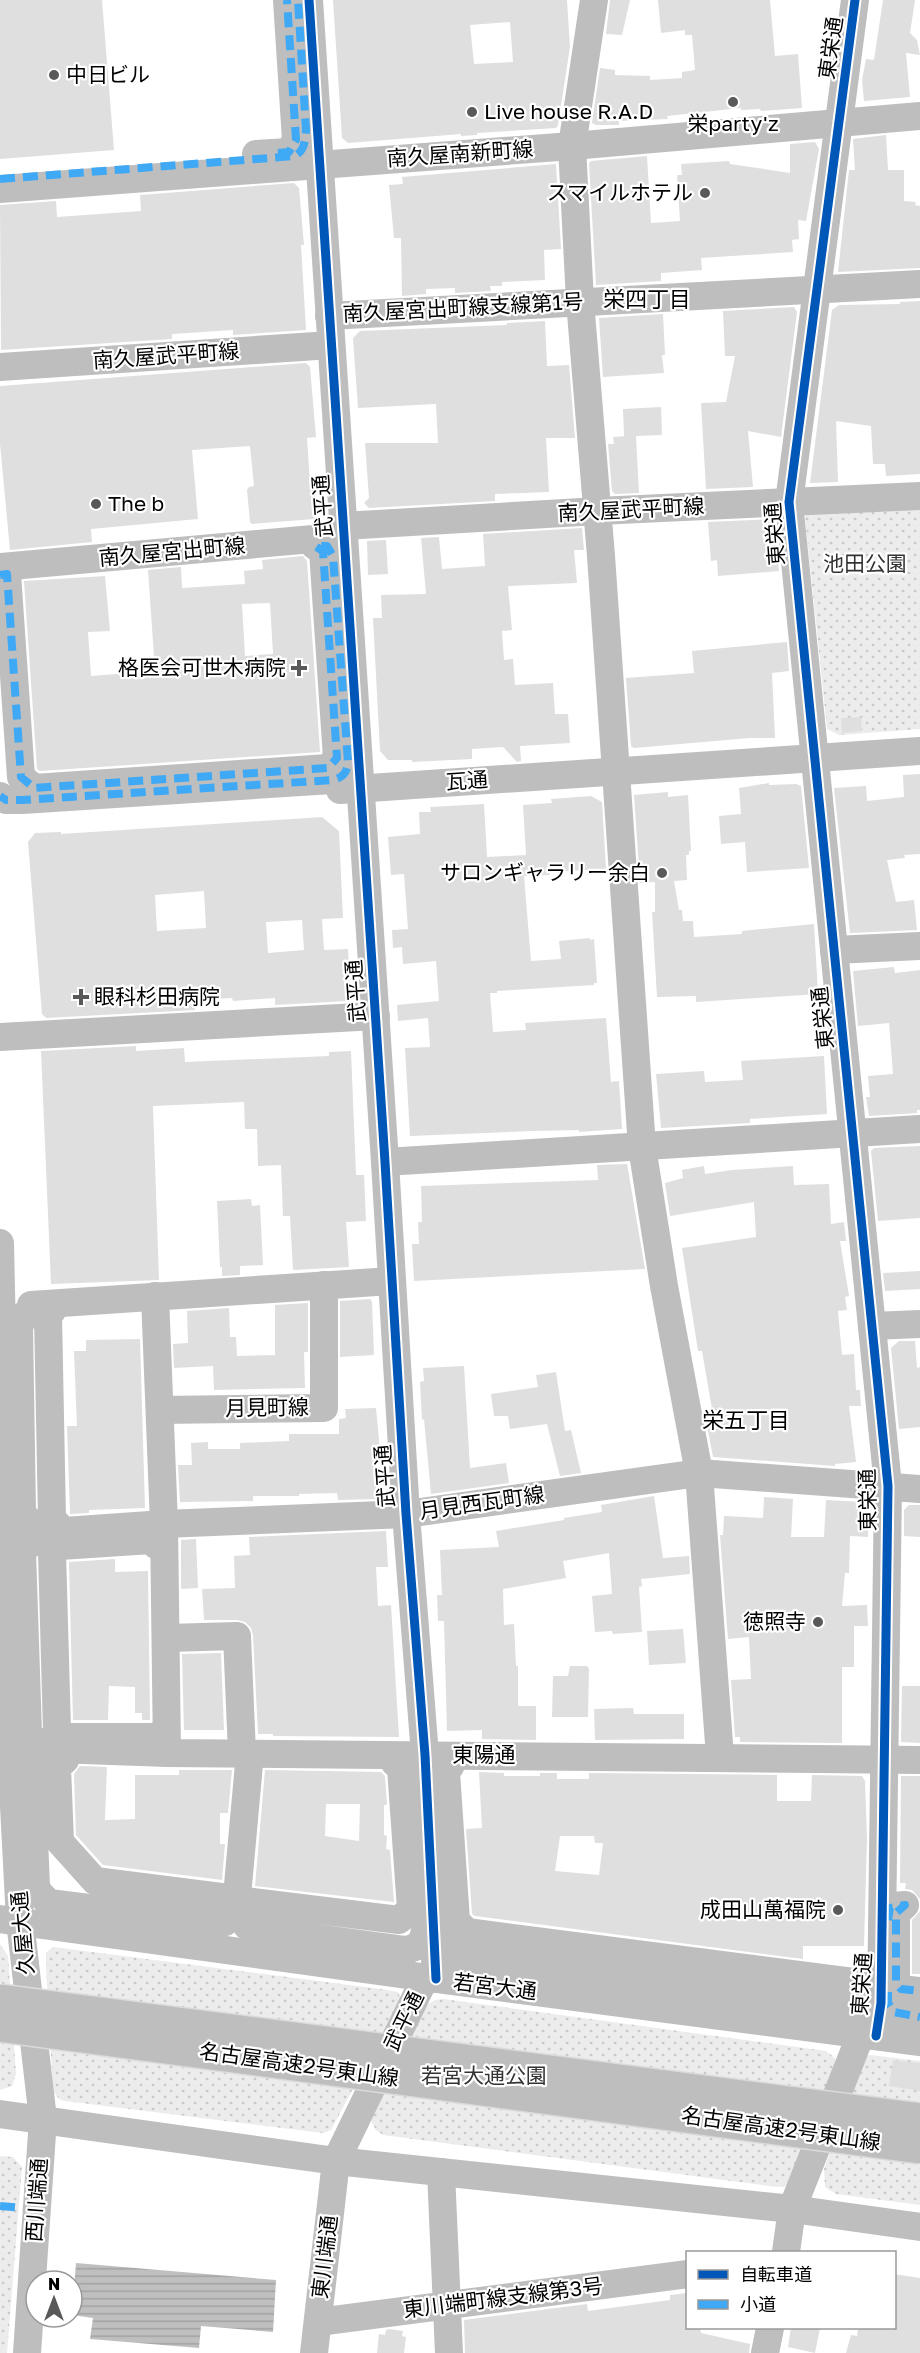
<svg xmlns="http://www.w3.org/2000/svg" width="920" height="2353" font-family="'Golos Text','Noto Sans JP',sans-serif">
<style>
.park{fill:url(#park-dots)}
.water{fill:url(#water-rules)}
.building{fill:#dfdfdf;fill-rule:evenodd}
.lines{fill:none;stroke-linecap:round;stroke-linejoin:round}
.minor{stroke:#bebebe;stroke-width:28}
.highway-bridge-casing{stroke:#dbdbdb;stroke-width:36;stroke-linecap:butt}
.highway-bridge{stroke:#bebebe;stroke-width:33}
.quiet{stroke:#3fa9f5;stroke-width:8;stroke-dasharray:15 8;stroke-linecap:butt}
.cycleway-casing{stroke:#fff;stroke-width:13}
.cycleway{stroke:#0057b8;stroke-width:9}
.poi-dot{fill:#595959;stroke:#fff;stroke-width:2}
.labels{text-anchor:middle;stroke-width:4.5;stroke-linejoin:round;paint-order:stroke}
.street-label{font-size:21px;fill:#000;stroke:#fff}
.poi-label{font-size:21px;fill:#000;stroke:#fff;text-anchor:end}
.park-label{font-size:21px;fill:#333;stroke:#fff}
.neighbourhood-label{font-size:22px;fill:#000;stroke:#fff}
</style>
<defs>
<pattern id="park-dots" width="8" height="8" patternUnits="userSpaceOnUse" patternTransform="scale(1.5)"><rect width="8" height="8" fill="#ececec"/><path d="M2 2h.1M6 6h.1" fill="none" stroke="#c9c9c9" stroke-width="1.8" stroke-linecap="round"/></pattern>
<pattern id="water-rules" width="6" height="5" patternUnits="userSpaceOnUse" patternTransform="scale(1.5)"><rect width="6" height="5" fill="#bfbfbf"/><path d="M0 2.5h6" fill="none" stroke="#a2a2a2"/></pattern>
</defs>
<rect width="100%" height="100%" fill="#fff"/>
<g class="park">
<polygon points="920,504 920,729 839,735 827,729 805,517 812,508"/>
<polygon points="0,1944 8,1956 16,2074 12,2086 0,2090"/>
<polygon points="53,1947 381,1989 398,1992 401,1999 331,2130 323,2133 65,2101 59,2099 53,2091 46,1967 46,1953"/>
<polygon points="443,1999 826,2051 835,2058 836,2064 786,2186 778,2187 383,2135 376,2130 371,2121 426,2005 435,2000"/>
<polygon points="870,2055 920,2061 920,2205 836,2194 825,2187 824,2169 861,2067 865,2057"/>
<polygon points="0,2156 13,2157 22,2167 7,2353 0,2353"/>
</g>
<polygon class="water" points="76,2263 276,2280 273,2332 201,2326 199,2348 90,2339 93,2318 72,2315"/>
<g class="building">
<polygon points="0,0 102,0 114,150 0,159"/>
<path d="M333,0H567L570,47L558,125L556,128L477,133V135L461,136V134L348,143L342,138ZM510,22L513,62L474,64L470,25Z"/>
<polygon points="610,0 630,0 622,35 606,34"/>
<polygon points="658,0 770,0 775,56 798,54 802,108 761,111 760,109 741,110 741,108 667,116 668,119 619,121 619,125 596,125 592,123 600,68 615,70 615,75 650,76 650,80 682,78 682,72 695,70 692,35 685,35 685,30 661,33"/>
<polygon points="883,0 915,0 910,33 917,40 920,55 906,53 910,97 864,101 862,80 866,59 874,60"/>
<polygon points="886,135 888,170 904,170 904,201 916,202 915,205 920,206 920,268 838,272 849,170 855,170 853,139"/>
<polygon points="815,142 819,149 806,221 798,220 799,239 792,240 793,252 701,258 702,270 661,273 661,281 596,285 589,163 591,161 647,156 651,223 680,221 677,175 682,175 681,164 729,161 730,164 790,173 790,144"/>
<polygon points="556,164 561,249 544,250 545,280 502,282 502,286 490,286 491,291 455,293 455,288 426,289 426,294 402,296 401,238 394,238 389,185 403,184 402,177"/>
<polygon points="294,183 299,188 304,245 301,245 306,330 233,335 233,330 172,334 172,339 1,350 0,205 56,201 57,217 141,211 140,195"/>
<polygon points="920,301 920,474 886,476 885,464 873,464 871,426 836,421 838,482 810,483 832,310 839,305 900,304 900,302"/>
<polygon points="794,307 797,312 781,437 748,431 753,487 706,489 701,403 726,402 735,356 725,356 723,311"/>
<polygon points="663,314 665,355 662,355 664,373 603,377 599,318"/>
<polygon points="545,321 547,366 569,365 575,438 546,438 549,492 495,494 495,501 369,508 364,503 369,498 365,443 438,443 436,404 358,408 353,338 360,331 507,325 507,323"/>
<polygon points="306,363 310,367 316,437 307,438 310,482 313,484 316,517 314,519 252,524 250,522 247,490 249,487 254,486 250,446 192,450 198,519 91,529 92,542 10,550 0,444 0,386"/>
<polygon points="661,407 662,435 636,436 639,493 615,494 612,491 608,444 614,444 613,437 627,436 624,436 623,409"/>
<polygon points="773,519 779,571 718,576 717,560 711,561 708,522"/>
<polygon points="582,528 584,550 574,550 577,583 508,586 512,630 502,631 504,660 513,659 515,685 553,683 555,714 568,714 570,743 520,746 521,761 517,762 503,747 472,749 472,759 412,762 412,760 388,760 380,751 373,618 382,618 381,595 426,594 421,538 439,537 442,569 485,566 483,534"/>
<polygon points="386,540 388,574 368,575 367,541"/>
<path d="M303,556L307,561L320,752L40,771L37,769L24,581L105,576L110,631L88,632L91,676L155,671L148,570L181,567L182,588L245,584L244,571L263,569L262,560ZM270,603L273,654L245,656L242,604Z"/>
<polygon points="787,642 789,671 772,673 775,738 750,738 634,748 631,746 626,678 694,673 692,651"/>
<polygon points="861,717 862,731 842,733 841,718"/>
<polygon points="920,774 920,854 904,855 905,858 887,860 896,902 914,900 917,930 850,933 834,788 866,786 867,801 904,797 903,775"/>
<polygon points="769,783 769,785 796,784 801,786 809,868 747,872 745,842 721,844 719,816 741,814 739,788"/>
<polygon points="668,792 668,797 688,795 691,851 689,851 689,855 686,855 687,880 674,881 679,910 682,910 683,921 693,921 694,937 742,934 742,931 814,924 818,994 696,1002 696,996 657,997 652,912 655,912 655,882 640,883 634,795"/>
<polygon points="591,796 602,802 606,869 550,872 550,875 524,876 531,961 561,959 559,941 590,938 590,940 594,939 597,983 594,983 594,985 497,991 497,993 490,993 493,1032 526,1030 525,1023 606,1018 611,1082 619,1081 622,1129 579,1132 579,1130 533,1131 410,1136 405,1048 430,1047 428,1018 398,1021 397,1005 439,1001 436,961 403,964 402,947 393,948 392,930 408,929 404,874 391,875 388,837 420,834 419,812 431,812 430,807 484,804 487,857 526,855 523,805 552,803 551,799"/>
<path d="M322,817L339,831L343,918L322,919L324,950L348,949L350,997H347V1001L275,1005V998L233,1001L232,998L195,1000V1010L46,1018L42,1014L28,842L35,833L61,832V834ZM204,891L206,928L157,931L155,895ZM302,920L304,950L268,953L266,922Z"/>
<polygon points="894,967 895,973 920,970 920,1110 917,1110 917,1113 869,1116 866,1097 870,1097 868,1076 893,1074 889,1023 858,1026 853,971"/>
<polygon points="136,1046 136,1051 184,1048 185,1062 329,1056 329,1052 351,1051 356,1175 364,1175 366,1221 346,1222 349,1267 293,1270 290,1216 283,1216 281,1165 258,1166 257,1129 245,1129 244,1102 153,1106 159,1280 51,1284 41,1051"/>
<polygon points="824,1056 827,1114 750,1119 750,1123 661,1128 656,1074 704,1071 705,1082 743,1080 741,1061"/>
<polygon points="920,1146 920,1218 878,1221 871,1151 874,1148"/>
<polygon points="627,1164 645,1269 414,1281 412,1244 419,1244 418,1222 422,1222 421,1186 598,1180 597,1165"/>
<polygon points="704,1166 705,1174 732,1170 793,1166 794,1185 829,1184 831,1224 844,1222 846,1241 840,1241 849,1296 845,1297 847,1310 838,1311 842,1355 854,1354 856,1390 860,1390 861,1406 849,1406 856,1462 835,1464 835,1466 713,1457 704,1411 712,1409 702,1351 698,1351 682,1248 756,1237 754,1202 670,1216 665,1183 683,1178 682,1170"/>
<polygon points="251,1199 252,1206 260,1205 263,1265 240,1266 240,1275 222,1276 222,1267 220,1267 217,1201"/>
<polygon points="920,1271 920,1289 885,1291 883,1273"/>
<polygon points="370,1299 372,1302 374,1355 340,1357 340,1301"/>
<polygon points="308,1303 308,1352 304,1352 305,1388 214,1390 213,1366 174,1368 173,1344 188,1343 187,1311 229,1308 230,1337 236,1337 237,1356 275,1355 275,1305"/>
<polygon points="140,1339 145,1508 89,1510 89,1513 70,1514 67,1426 77,1426 74,1351 86,1351 86,1340"/>
<polygon points="899,1341 915,1341 917,1368 920,1367 920,1427 899,1429 891,1348"/>
<polygon points="464,1366 470,1468 506,1463 509,1483 431,1494 424,1419 422,1420 420,1382 424,1381 423,1368"/>
<polygon points="556,1372 565,1431 571,1430 581,1473 560,1476 547,1424 510,1429 508,1416 494,1416 491,1394 538,1387 536,1375"/>
<polygon points="376,1408 381,1461 375,1461 377,1499 338,1500 337,1493 299,1494 299,1496 253,1496 253,1501 180,1502 178,1465 192,1465 191,1443 208,1442 208,1449 240,1449 240,1443 289,1441 289,1434 339,1434 339,1419 346,1418 345,1409"/>
<polygon points="654,1496 663,1558 689,1556 690,1574 641,1579 642,1586 639,1587 642,1632 613,1634 612,1631 595,1632 592,1596 612,1594 609,1553 563,1561 566,1578 503,1589 504,1625 514,1624 516,1666 518,1666 518,1706 536,1706 536,1740 482,1739 482,1730 447,1731 444,1621 438,1621 437,1595 442,1595 440,1550 499,1547 496,1531 564,1520 564,1518 602,1512 601,1505"/>
<polygon points="764,1497 793,1499 791,1537 824,1537 826,1500 863,1502 869,1507 868,1537 850,1536 849,1573 845,1573 842,1606 867,1605 868,1626 854,1626 854,1667 842,1667 842,1743 740,1742 740,1737 735,1737 731,1680 751,1679 749,1637 728,1639 720,1535 723,1535 724,1516 763,1518"/>
<polygon points="909,1505 920,1505 920,1537 904,1536 904,1510"/>
<polygon points="386,1531 388,1567 376,1567 378,1606 391,1605 399,1737 273,1736 273,1734 258,1734 253,1635 251,1628 245,1622 237,1620 204,1620 202,1589 235,1588 234,1556 250,1555 249,1537"/>
<polygon points="196,1539 198,1588 181,1589 181,1540"/>
<polygon points="115,1559 115,1572 148,1571 150,1720 142,1720 142,1713 135,1713 135,1687 109,1686 108,1720 73,1720 69,1562"/>
<polygon points="683,1629 686,1663 649,1665 647,1631"/>
<polygon points="221,1653 224,1730 184,1730 182,1654"/>
<polygon points="570,1666 587,1666 589,1669 588,1717 552,1717 553,1676 568,1676"/>
<polygon points="902,1686 920,1686 920,1743 901,1742"/>
<polygon points="633,1708 634,1714 684,1714 684,1739 595,1740 594,1709"/>
<polygon points="80,1766 107,1767 105,1820 135,1819 135,1775 179,1775 179,1770 232,1770 228,1813 220,1813 220,1844 225,1844 222,1880 103,1865 76,1835 74,1774"/>
<path d="M265,1770L381,1772L385,1776L387,1805H384V1835L387,1836L386,1849L390,1850L394,1902L255,1886ZM326,1804H360L359,1841L325,1836Z"/>
<path d="M479,1772L504,1773V1776H540V1773H557V1779H589V1773L777,1775V1801H811L812,1775L862,1776L865,1781L867,1838L864,1946H803V1959L475,1916L472,1914L466,1829L482,1828ZM560,1836H594L595,1843H603L599,1875L555,1871Z"/>
<polygon points="901,1776 920,1776 920,1899 912,1890 905,1889 906,1883 900,1883"/>
<polygon points="920,1911 920,1974 912,1974 912,1920"/>
<polygon points="893,2060 920,2063 920,2091 889,2086"/>
<polygon points="894,2274 920,2278 920,2353 846,2353 851,2335 857,2336 858,2328 894,2328"/>
<polygon points="687,2293 687,2328 700,2328 701,2333 750,2344 749,2353 465,2353 464,2320 587,2304 588,2311 670,2300 670,2295"/>
<polygon points="791,2328 820,2328 815,2353 788,2347"/>
<polygon points="389,2329 403,2331 402,2336 406,2337 404,2353 377,2353 379,2334 385,2335 386,2330"/>
</g>
<g class="lines">
<g class="minor">
<polyline points="309,0 385,1162 406,1514 425,1755 436,1979"/>
<polyline points="594,0 572,146 580,301 601,556 642,1147 664,1286 699,1473 720,1757"/>
<polyline points="855,0 789,502 888,1486 881,2003 876,2036"/>
<polyline points="256,154 289,152 296,140 287,0"/>
<polyline points="0,189 572,146 920,116"/>
<polyline points="329,316 920,284"/>
<polyline points="0,367 331,345"/>
<polyline points="343,526 598,511 920,496"/>
<polyline points="0,567 335,537"/>
<polyline points="0,575 7,574 21,777 34,788 328,768 337,758 323,551 315,546 327,546 333,554 335,580"/>
<polyline points="340,790 920,751"/>
<path d="M0,796L6,800H22L332,780C352,775 348,760 347,743"/>
<polyline points="834,950 920,946"/>
<polyline points="0,1037 376,1016"/>
<polyline points="385,1162 920,1129"/>
<polyline points="0,1243 11,1749 20,1921 43,2119 27,2353"/>
<polyline points="155,1296 164,1524 167,1753"/>
<polyline points="31,1305 391,1281"/>
<path d="M52,1311L48,1315L52,1519L57,1524C42,1525 30,1527 22,1512L19,1328L23,1316Z"/>
<polyline points="872,1326 920,1324"/>
<polyline points="160,1410 324,1408 324,1285"/>
<path d="M148,1534L155,1539L156,1545L151,1540L60,1546L52,1552L57,1731L64,1737H156L162,1733L161,1740L154,1745L35,1742L28,1733L22,1552C26,1545 31,1543 39,1541Z"/>
<polyline points="7,1535 164,1524 406,1514 699,1473 920,1489"/>
<polyline points="167,1638 237,1636 242,1753"/>
<polyline points="0,1747 167,1753 920,1760"/>
<polygon points="40,1760 65,1760 57,1767 60,1842 95,1881 229,1898 228,1916 225,1922 216,1924 49,1903 39,1893 36,1886 31,1770 36,1762"/>
<path d="M395,1763C404,1763 410,1761 414,1770L425,1924C425,1939 421,1948 404,1950L255,1930L247,1926L244,1916L245,1901L399,1920L411,1909L401,1768Z"/>
<polygon points="444,1765 451,1765 446,1772 456,1921 467,1932 861,1983 867,1978 866,2005 858,2010 452,1956 447,1950 436,1776 437,1770"/>
<polyline points="235,1918 250,1753"/>
<polyline points="0,1919 436,1979 920,2042"/>
<polyline points="888,1933 888,1910 892,1906 905,1905 896,1913 896,1983 901,1989 920,1991"/>
<polyline points="888,1982 888,2003 894,2012 920,2017"/>
<polyline points="0,2114 336,2161 792,2209 920,2227"/>
<polyline points="441,2172 449,2353"/>
<polyline points="786,2252 792,2209 861,2034"/>
<polyline points="318,2322 688,2274"/>
<polyline points="314,2353 336,2161 425,1978"/>
<polyline points="765,2353 770,2328"/>
</g>
<defs>
<g id="highway-bridge">
<polyline points="0,2001 920,2120"/>
<polyline points="0,2025 920,2147"/>
</g>
</defs>
<use href="#highway-bridge" class="highway-bridge-casing"/>
<use href="#highway-bridge" class="highway-bridge"/>
<g class="quiet">
<polyline points="278,153 289,152 296,140 287,0"/>
<path d="M0,179L295,156C305,150 305,141 306,130L298,0"/>
<path d="M0,575L7,574L21,777L34,788L328,768L337,758L323,551L315,546H327L333,556L348,762C347,773 343,778 332,780L22,800H6L0,796"/>
<polyline points="888,1920 890,1908 905,1905 896,1913 896,1983 901,1989 920,1991"/>
<polyline points="888,1992 888,2003 894,2012 920,2017"/>
<polyline points="0,2206 23,2208"/>
</g>
<defs>
<g id="cycleway">
<polyline points="309,0 385,1162 406,1514 425,1755 436,1979"/>
<polyline points="855,0 789,502 888,1486 881,2003 876,2036"/>
</g>
</defs>
<use href="#cycleway" class="cycleway-casing"/>
<use href="#cycleway" class="cycleway"/>
</g>
<g class="poi-dot">
<circle cx="54" cy="75" r="6"/>
<circle cx="733" cy="102" r="6"/>
<circle cx="472" cy="112" r="6"/>
<circle cx="705" cy="193" r="6"/>
<circle cx="96" cy="504" r="6"/>
<path d="M296 659h6v6h6v6h-6v6h-6v-6h-6v-6h6z"/>
<circle cx="662" cy="873" r="6"/>
<path d="M78 988h6v6h6v6h-6v6h-6v-6h-6v-6h6z"/>
<circle cx="818" cy="1622" r="6"/>
<circle cx="838" cy="1910" r="6"/>
</g>
<g class="labels">
<g class="street-label">
<text transform="translate(831 48) rotate(-82)" y="7">東栄通</text>
<text transform="translate(460 154) rotate(-4)" y="7">南久屋南新町線</text>
<text transform="translate(463 308) rotate(-3)" y="7">南久屋宮出町線支線第1号</text>
<text transform="translate(166 356) rotate(-4)" y="7">南久屋武平町線</text>
<text transform="translate(323 506) rotate(-94)" y="7">武平通</text>
<text transform="translate(631 510) rotate(-3)" y="7">南久屋武平町線</text>
<text transform="translate(775 534) rotate(-94)" y="7">東栄通</text>
<text transform="translate(172 552) rotate(-5)" y="7">南久屋宮出町線</text>
<text transform="translate(467 781) rotate(-4)" y="7">瓦通</text>
<text transform="translate(356 991) rotate(-94)" y="7">武平通</text>
<text transform="translate(823 1018) rotate(-96)" y="7">東栄通</text>
<text transform="translate(267 1408) rotate(-1)" y="7">月見町線</text>
<text transform="translate(385 1476) rotate(-94)" y="7">武平通</text>
<text transform="translate(868 1500) rotate(-91)" y="7">東栄通</text>
<text transform="translate(482 1503) rotate(-8)" y="7">月見西瓦町線</text>
<text x="484" y="1762">東陽通</text>
<text transform="translate(23 1933) rotate(-95)" y="7">久屋大通</text>
<text transform="translate(862 1984) rotate(-86)" y="7">東栄通</text>
<text transform="translate(495 1987) rotate(7)" y="7">若宮大通</text>
<text transform="translate(404 2021) rotate(-64)" y="7">武平通</text>
<text transform="translate(299 2065) rotate(8)" y="7">名古屋高速2号東山線</text>
<text transform="translate(781 2129) rotate(8)" y="7">名古屋高速2号東山線</text>
<text transform="translate(37 2200) rotate(-86)" y="7">西川端通</text>
<text transform="translate(325 2257) rotate(-83)" y="7">東川端通</text>
<text transform="translate(503 2298) rotate(-7)" y="7">東川端町線支線第3号</text>
</g>
<g class="poi-label">
<text x="66" y="82" text-anchor="start">中日ビル</text>
<text x="484" y="119" text-anchor="start">Live house R.A.D</text>
<text x="733" y="131" text-anchor="middle">栄party'z</text>
<text x="693" y="200">スマイルホテル</text>
<text x="108" y="511" text-anchor="start">The b</text>
<text x="286" y="675">格医会可世木病院</text>
<text x="650" y="880">サロンギャラリー余白</text>
<text x="94" y="1004" text-anchor="start">眼科杉田病院</text>
<text x="806" y="1629">徳照寺</text>
<text x="826" y="1917">成田山萬福院</text>
</g>
<g class="park-label">
<text x="865" y="571">池田公園</text>
<text x="484" y="2083">若宮大通公園</text>
</g>
<g class="neighbourhood-label">
<text x="647" y="307">栄四丁目</text>
<text x="746" y="1428">栄五丁目</text>
</g>
</g>
<rect x="686" y="2251" width="210" height="78" fill="#ffffff" stroke="#999999" stroke-width="1.5"/>
<rect x="698" y="2270" width="30" height="9" fill="#0057b8" stroke="#999999" stroke-width="1.5"/>
<text x="740" y="2281" font-size="18" fill="#000000">自転車道</text>
<rect x="698" y="2300" width="30" height="9" fill="#3fa9f5" stroke="#999999" stroke-width="1.5"/>
<text x="740" y="2311" font-size="18" fill="#000000">小道</text>
<g transform="translate(54 2299)"><circle r="28" fill="#ffffff" stroke="#999999" stroke-width="1.5"/>
<path d="M0-4.5L10 22L0 15L-10 22Z" fill="#595959"/>
<text y="-9" font-size="16" font-weight="bold" text-anchor="middle" fill="#000000">N</text>
</g>
</svg>
